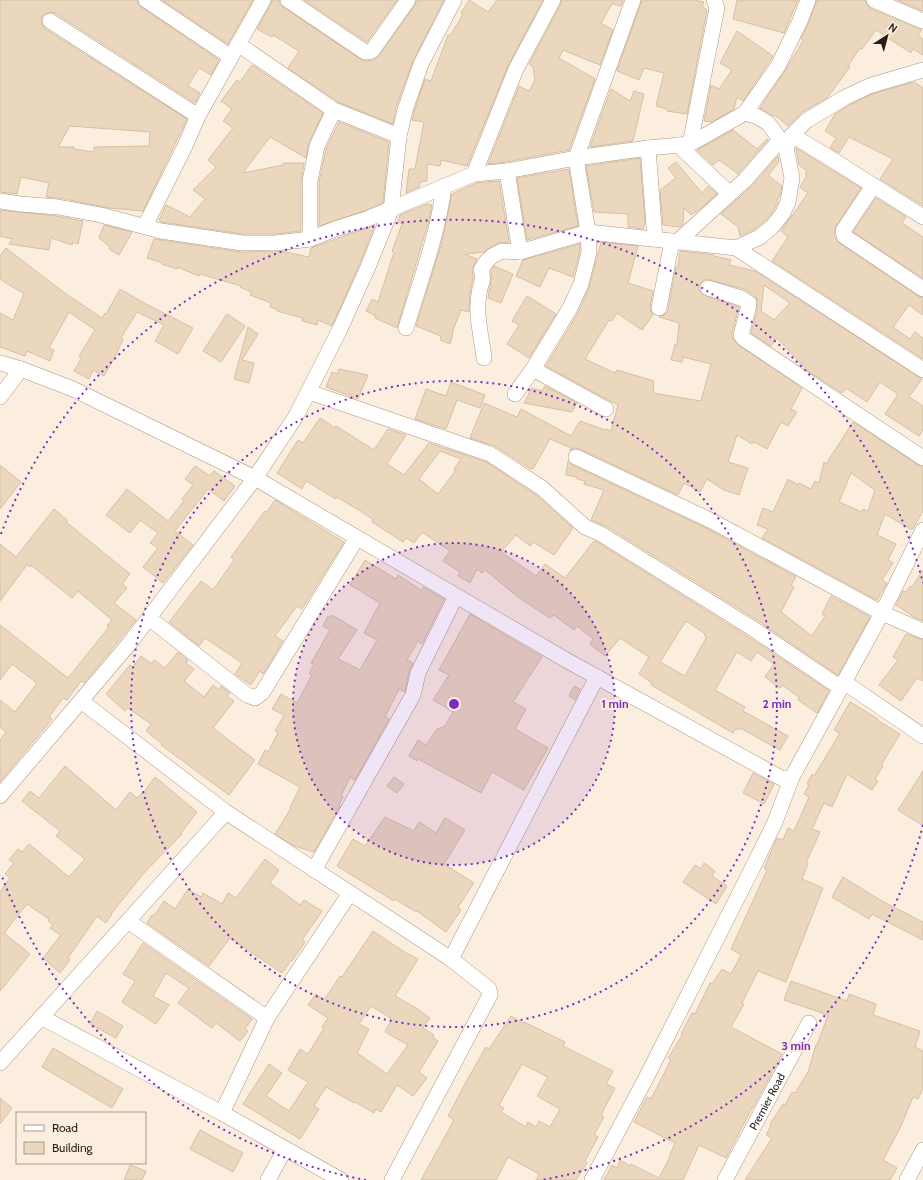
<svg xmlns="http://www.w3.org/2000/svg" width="923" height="1180" font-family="Cabin,sans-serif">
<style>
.building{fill:#ebd7bd;stroke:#d4c0a6;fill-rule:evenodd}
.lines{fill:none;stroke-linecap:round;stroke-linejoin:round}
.street-casing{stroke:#ac977f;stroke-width:16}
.street{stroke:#fff;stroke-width:15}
.ring{fill:none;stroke:#7b2cbf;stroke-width:2;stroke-dasharray:2 4}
.labels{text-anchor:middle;stroke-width:4;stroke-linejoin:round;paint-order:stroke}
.street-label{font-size:11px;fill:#271f15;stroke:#fceedf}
.centre{fill:#7b2cbf;stroke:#fceedf;stroke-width:2}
.ring-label{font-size:12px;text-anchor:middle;font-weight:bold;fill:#7b2cbf;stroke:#fceedf;stroke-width:4;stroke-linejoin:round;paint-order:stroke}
</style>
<rect width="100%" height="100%" fill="#fceedf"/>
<g class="building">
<path d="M0,0H137L138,4L141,7L219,60L211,75L199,68L188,86L200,93L195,103L55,13L51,12L46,13L42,16L41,21L42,25L45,29L187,119L143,211L109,208L60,198L46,197L49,183L21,177L17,194L0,192ZM70,126L150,132L149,146L94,147V152L74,149V147H58Z"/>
<polygon points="162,0 253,0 228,44"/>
<polygon points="272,0 279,0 280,4 283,7 360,59 365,61 374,60 379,56 415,5 417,0 444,0 413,61 396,107 393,124 338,102 288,68 299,51 273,35 272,37 257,29 271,4"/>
<polygon points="304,0 397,0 367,42"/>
<polygon points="469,0 488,12 497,0 543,0 508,66 467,166 441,160 440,166 427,164 427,181 420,182 419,187 406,193 409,169 415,169 424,122 412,120 414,112 425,79 431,81 448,35 450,36 463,14 461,13"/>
<polygon points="562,0 623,0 621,6 613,4 613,2 601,23 613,30 600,65 563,50 559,58 595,79 569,150 506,162 488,164 519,86 529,91 535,80 533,67 529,64 561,4"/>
<polygon points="642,0 694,0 704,2 702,6 707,10 687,114 667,111 667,109 656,106 664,73 644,68 639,80 617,71"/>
<polygon points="737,0 798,0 784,33 733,19"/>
<polygon points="817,0 865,0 867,5 870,8 922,30 918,35 923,39 923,55 913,49 911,53 876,30 862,49 860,48 848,66 850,67 827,98 801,113 788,126 775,115 774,116 760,108 785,71 803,41 801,39 808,24"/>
<polygon points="897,0 923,0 923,11"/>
<polygon points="737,31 773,56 743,101 737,97 734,109 712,122 704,121 711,85 719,89 732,70 720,63"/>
<polygon points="252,65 323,113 309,142 306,158 270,137 243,173 283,165 283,163 304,163 301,181 301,231 275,234 243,234 161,222 159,220 166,205 190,217 205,199 193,190 216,167 208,160 233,128 223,121 232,109 221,101 237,80 240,82"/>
<polygon points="914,82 923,88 923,206 880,179 893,159 849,137 839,153 830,148 836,138 825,131 835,114 848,106 872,94"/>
<polygon points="611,89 630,101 634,91 644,94 633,141 590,147"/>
<polygon points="339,122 389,142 383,203 364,211 319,226 319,182 326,149"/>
<polygon points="733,130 757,149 767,139 768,140 738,174 719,160 713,165 697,150"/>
<polygon points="796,148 861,188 836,226 834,232 835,238 839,243 918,296 923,298 923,315 909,305 893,327 910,339 915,332 923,338 923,359 772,261 788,237 781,231 808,193 800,187 807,175 805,174 807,171 799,165"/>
<polygon points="778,156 779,161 769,175 769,176 782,186 780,196 777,200 778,202 775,208 766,220 755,229 740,236 738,227 721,214 752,186"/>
<polygon points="640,158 645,223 643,229 628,227 628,214 594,212 586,166"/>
<polygon points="676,162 702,193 708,186 717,194 701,208 691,215 684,208 683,224 680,227 663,225 660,190 676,178 668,168"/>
<polygon points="569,169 578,226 527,240 517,178"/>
<polygon points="499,181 509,242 498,243 484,252 465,254 477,259 472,269 473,278 470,293 469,312 461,310 452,333 453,333 450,344 440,340 441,336 416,326 442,242 452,194 476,183"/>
<polygon points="876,198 906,217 902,223 923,237 923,278 853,232"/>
<polygon points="427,204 432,205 429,220 397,328 375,318 376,316 366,311 372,299 378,302 394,252 392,251 402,224 398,222 400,215"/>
<polygon points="0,210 57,216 83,221 78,244 73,242 72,245 51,238 49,250 9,244 12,239 0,236"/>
<polygon points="104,225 132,232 119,255 109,249 110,247 99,238"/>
<polygon points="375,225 360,263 332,326 318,320 317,325 302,321 303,318 277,311 278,310 270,307 271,303 250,295 251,292 240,287 241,286 200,274 199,276 177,267 177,269 162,264 163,263 147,258 154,239 241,252 281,251 309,257 311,248"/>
<path d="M601,242L638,246L628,283L653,291L650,307L651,311L653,315L642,330L617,313L612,321L609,320L585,359L615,373L617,370L654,381L653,393L701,401L711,364L683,357L682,362L671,360L675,344L677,345L679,323L659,317L666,314L668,310L676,267H678L680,251L714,255V256L731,260L729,265L755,271L922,379L909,397L923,406V430L919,436L885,414L898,394L880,382L867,402L846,388L842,393L808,371L777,338L771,346L751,333L757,310V299L754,295L744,289L706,279L702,281L699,286V290L702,294L739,307L732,333V337L737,344L802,388L791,409L797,412L788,426L781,422L767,449L754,442L752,444L737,435L728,462L748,468L739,495L724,490L707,479L700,492L684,483L678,495L580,449L575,448L570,450L571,448L550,439L533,469L529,468L495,446L470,438L484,403L517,417L521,409L571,436L580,421L605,430L606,429L611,431L618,405L612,402L546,366L578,313L589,288ZM764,285L790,303L774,320L761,311Z"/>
<polygon points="580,244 580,251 573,277 549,268 540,287 516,276 523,260"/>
<polygon points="6,248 66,294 102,318 105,313 106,314 120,289 144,303 193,328 178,354 155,341 164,325 137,312 121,338 123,339 116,355 104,376 93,370 89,379 74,371 82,357 79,356 95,330 69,312 49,348 54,350 50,361 27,351 25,356 0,347 0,313 13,320 24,294 0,279 0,256"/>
<polygon points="494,266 513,274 501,303 488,298 491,281 491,271"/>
<polygon points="527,296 556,314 529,358 507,344 519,325 512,321"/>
<polygon points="227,314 245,326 221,362 203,351"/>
<polygon points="248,327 258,334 242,360 254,363 249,383 234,379"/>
<polygon points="339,369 368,375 358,399 326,387 332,372 337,374"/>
<polygon points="451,382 485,395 480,408 457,400 446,429 415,419 426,389 446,396"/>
<polygon points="545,386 577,403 572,412 524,403 532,388 542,391"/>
<path d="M320,418L335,428L336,426L374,450L388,429L406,435L387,464L404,475L429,443L486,462L536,495L573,528L554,555L533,542L530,546L516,535L501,552L536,576L545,564L565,578L594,541L597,542L747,636L829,691L817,713L798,700L799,697L782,685L780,688L765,677L774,664L757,652L751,661L737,652L715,690L745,707L743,711L788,736L780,750L740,728L738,730L736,728L733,733L651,685L652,683L639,674L649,657L620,638L605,656L590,644L593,639L577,626L574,630L554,615L550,618L518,597L485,570L482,573L477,569L470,583L458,576L460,572L443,561L450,551L422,532L414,543L406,538L403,542L372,522L373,519L337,497L336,499L306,481L302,489L277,473L298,440L303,443ZM440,451L461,459L454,469L456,470L438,494L419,479ZM686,621L704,633L706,638L685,676L660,662Z"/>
<path d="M853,422L918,465L923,467V511L912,530L885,514L877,535L896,544L888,560L893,563L882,580L887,583L877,600L762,538L768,529L757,525L763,508L773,512L788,479L798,485L799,483L811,489L815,481L819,483L824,462L826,464ZM851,473L875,490L868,511L863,509L862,512L839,502Z"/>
<polygon points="568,461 572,465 708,529 796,577 791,585 794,587 781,612 812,636 825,616 822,614 831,596 870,617 838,675 757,620 606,526 591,520 604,490 584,484 585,481 577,479 577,477 566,475"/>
<polygon points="0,465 21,482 0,509"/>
<polygon points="195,466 210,476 214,471 235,486 224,501 208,489 175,531 193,545 163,583 143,567 158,548 150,543 158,533 140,520 130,533 106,515 127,489 168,521 184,501 182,499 193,485 185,479"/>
<polygon points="275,500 344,542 302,609 297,606 275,636 283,641 263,674 260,671 251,685 235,674 242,663 205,638 199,646 169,622 201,581 213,590 234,560 231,557 265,511 267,512"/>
<polygon points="54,509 67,520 66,522 130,574 122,584 127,588 114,603 136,620 84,683 81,681 67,700 63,698 49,717 52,719 0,782 0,740 6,732 0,727 0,700 15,712 37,683 12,664 0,680 0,625 68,678 109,627 107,626 112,620 78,591 72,598 31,565 30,567 27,565 0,601 0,544 16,557"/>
<polygon points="365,560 396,579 398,575 421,590 423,587 444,599 422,644 418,641 407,660 413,663 409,671 405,692 399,689 385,717 389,719 355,780 350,777 341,796 343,797 339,805 340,806 314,852 294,846 275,834 291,808 290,808 300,787 258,764 265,750 268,752 278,733 275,731 284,715 272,709 281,694 297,703 312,675 309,674 314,664 311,663 330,630 323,626 328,616 330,618 332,615 357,630 338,659 360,670 377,640 364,633 380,603 350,585"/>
<polygon points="923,570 923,621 914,617 896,605 903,591 906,592 910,586 912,587"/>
<polygon points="470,614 542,657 513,702 526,709 515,729 548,748 524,790 492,772 481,793 418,759 417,761 409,756 418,740 426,745 437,729 445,726 453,712 433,700 449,675 439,670"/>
<polygon points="906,634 923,640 923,681 917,678 901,701 879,685 898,660 893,657"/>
<polygon points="178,652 188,660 186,663 194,669 184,681 204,697 213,685 219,690 221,686 230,693 227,696 234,701 213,728 255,760 229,795 161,745 162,744 146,731 151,724 128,708 125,711 106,694 130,665 133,667 141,656 152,664 154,660 165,668"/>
<polygon points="574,686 580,689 575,700 569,696"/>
<polygon points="850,702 878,719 877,720 900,734 881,765 883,766 875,779 878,781 872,790 847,774 832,807 824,803 812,829 820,832 806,863 808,864 802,879 823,888 786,982 758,971 742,1003 744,1004 731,1027 782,1054 753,1108 752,1108 726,1158 699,1145 683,1180 604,1180 612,1165 617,1168 620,1160 630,1166 631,1164 659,1178 670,1157 669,1157 675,1143 634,1122 647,1097 651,1099 671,1060 668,1058 683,1034 681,1034 692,1013 695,1014 710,983 712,984 722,969 731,974 741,955 731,949 767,870 764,868 777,838 783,840 788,828 794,831 809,797 804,794 809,785 807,784 812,774 814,776 840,733 834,730"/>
<polygon points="65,766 116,810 130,792 137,798 143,792 144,792 155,777 197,812 181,833 182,834 143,874 111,914 112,914 106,923 97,916 68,958 70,960 60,973 43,958 61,935 50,928 53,924 48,921 49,919 27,904 4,933 30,954 0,991 0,892 10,878 5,874 14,863 9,860 18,849 22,852 29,844 69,877 85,859 56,836 60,831 22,801 30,791 39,798"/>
<polygon points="923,771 923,826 898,810"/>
<polygon points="753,773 774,784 764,804 743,793"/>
<polygon points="394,777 404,784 397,793 387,786"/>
<polygon points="385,817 414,831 419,822 436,833 445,818 465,830 444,864 474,883 458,907 461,910 446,932 417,911 416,912 395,899 394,901 337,866 353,839 365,846"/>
<polygon points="265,859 279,870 270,883 300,905 304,900 322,911 302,940 305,942 292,961 291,960 282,973 230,938 209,966 147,923 152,915 154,916 164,901 175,909 188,889 201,897 203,893 222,904 228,893 236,898"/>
<polygon points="704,863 715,871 712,876 727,886 716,904 683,882 695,865 701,869"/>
<polygon points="843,877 880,900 923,922 923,940 872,914 869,919 832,897"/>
<path d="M373,931L406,953L418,959L395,996L416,1008L430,1018L423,1028L434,1035L433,1038L438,1041L419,1072L427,1078L413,1096L397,1085L381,1112L376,1109L374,1113L355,1102L354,1103L326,1087L314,1106L319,1109L300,1139L243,1104L269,1064L282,1073L266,1096L289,1111L308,1082L288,1070L300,1049L308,1054L324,1028L322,1027L328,1018L308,1005L316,994L324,1000L340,976L342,977ZM371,1006L392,1019L385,1032L408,1045L387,1074L357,1053L369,1029L359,1024Z"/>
<polygon points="143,943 252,1019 245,1029 248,1031 240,1041 216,1023 212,1028 178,1003 189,988 166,973 153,996 169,1005 156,1024 122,1002 135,981 123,974"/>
<polygon points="791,981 847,1001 849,994 876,1004 873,1015 920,1031 915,1047 923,1051 923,1088 918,1099 913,1097 901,1126 883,1160 897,1168 890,1180 745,1180 772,1138 766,1135 771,1125 770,1124 783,1104 785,1105 792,1092 795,1093 808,1072 816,1045 817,1045 828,1015 784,1000"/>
<polygon points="97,1011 123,1026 116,1038 90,1024"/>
<path d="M511,1016L523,1023L524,1022L565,1042L563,1046L613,1071L606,1084L615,1088L601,1115L604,1117L594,1135L598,1137L585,1161L587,1163L576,1180H536L539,1174L508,1157L496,1180H421L454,1120L448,1116L467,1080L486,1047L489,1049ZM522,1064L548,1077L537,1096L560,1109L550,1127L539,1121L536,1127L528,1122L526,1127L501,1112L504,1108L499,1105Z"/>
<polygon points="53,1048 123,1089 112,1108 42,1067"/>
<polygon points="0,1098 12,1108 0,1124"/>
<polygon points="200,1130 243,1153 233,1172 190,1149"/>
<polygon points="130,1165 146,1171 142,1180 124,1180"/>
</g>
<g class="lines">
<defs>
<g id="street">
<polyline points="146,0 231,57"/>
<polyline points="288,0 365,52 368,52 372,51 408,0"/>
<polyline points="874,0 923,21"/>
<polyline points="50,21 198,116"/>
<polyline points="238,44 334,110 399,136"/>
<polyline points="792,135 833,160 923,217"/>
<polyline points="690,144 717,8 714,0"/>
<polyline points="678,145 729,193"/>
<polyline points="648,148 655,239"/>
<polyline points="786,148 792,135 806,121 844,98 869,86 923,70"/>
<polyline points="507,171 520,252"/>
<polyline points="474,174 516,69 553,0"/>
<polyline points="873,186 843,231 844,236 923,289"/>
<polyline points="0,201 20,204 58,207 101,215 161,231 242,243 276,243 310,239 335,229 367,219 474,174 507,171 576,158 648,148 690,144 745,113 778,66 800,21 808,0"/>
<polyline points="145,226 185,146 198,116 263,0"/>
<polyline points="310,239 310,181 317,146 334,110"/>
<polyline points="677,242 745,180 780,140"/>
<polyline points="736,248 760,237 773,226 783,213 788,202 792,178 786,148 768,123 756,116 745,113"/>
<polyline points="708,288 741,298 749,303 748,309 741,335 744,339 923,458"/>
<polyline points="659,308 672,241"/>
<path d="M406,328C420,281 438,235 444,186"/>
<path d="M484,358C482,338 475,315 479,294C480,284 485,280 481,270L486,262L492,256L502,251L520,252L588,232L736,248L923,370"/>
<polyline points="0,363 21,369 73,389 255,478 566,660 783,779 792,777 882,613 923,530"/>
<polyline points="533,369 606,409"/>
<polyline points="309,392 490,454 542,488 585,527 601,534 752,628 841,688"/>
<polyline points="515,394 533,369 570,308 581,284 589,252 588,232 576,158 633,0"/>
<polyline points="0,397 21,369"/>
<polyline points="576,457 712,521 882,613 923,631"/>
<polyline points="149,618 247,695 255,698 262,693 357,538"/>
<polyline points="844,682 923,736"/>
<polyline points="81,701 226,812 451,959 489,989 490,995 392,1180"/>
<polyline points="0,796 129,644 255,478 296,416 340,329 368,267 391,210 399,136 405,110 421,64 454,0"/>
<polyline points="314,870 413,695 418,673 456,596"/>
<polyline points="128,921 267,1018"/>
<polyline points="451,959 597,677"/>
<polyline points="41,1017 222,1113 341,1180"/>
<polyline points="0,1063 226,812"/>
<polyline points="222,1113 267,1018 350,893"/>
<polyline points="268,1180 285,1149"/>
<polyline points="592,1180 646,1078 753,867 775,822 792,777"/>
<path id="s1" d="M725,1180L809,1023"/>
<polyline points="907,1180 923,1150"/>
</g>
</defs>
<use href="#street" class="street-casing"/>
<use href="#street" class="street"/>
</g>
<circle cx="454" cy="704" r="161" fill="#7b2cbf" fill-opacity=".12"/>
<g class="ring">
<circle cx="454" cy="704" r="161"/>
<circle cx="454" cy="704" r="323"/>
<path d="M923 825A484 484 0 0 1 542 1180M366 1180A484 484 0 0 1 1 874M1 534A484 484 0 0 1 923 583"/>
</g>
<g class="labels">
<g class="street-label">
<text dy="4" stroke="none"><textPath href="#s1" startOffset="89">Premier Road</textPath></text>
</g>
</g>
<circle cx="454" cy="704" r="6" class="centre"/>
<g class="ring-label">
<text x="615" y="708">1 min</text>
<text x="777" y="708">2 min</text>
<text x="796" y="1050">3 min</text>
</g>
<rect x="16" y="1112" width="130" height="52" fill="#fceedf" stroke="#a79b8e"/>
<rect x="24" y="1125" width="20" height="6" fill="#ffffff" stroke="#a79b8e"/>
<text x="52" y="1132" font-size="12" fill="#271f15">Road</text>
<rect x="24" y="1142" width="20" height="12" fill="#ebd7bd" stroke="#a79b8e"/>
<text x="52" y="1152" font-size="12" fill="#271f15">Building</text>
<g transform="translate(887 36) rotate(36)" stroke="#fceedf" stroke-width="3" paint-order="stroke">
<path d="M0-3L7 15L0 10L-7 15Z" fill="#271f15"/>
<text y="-6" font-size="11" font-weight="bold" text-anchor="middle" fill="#271f15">N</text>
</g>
</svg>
